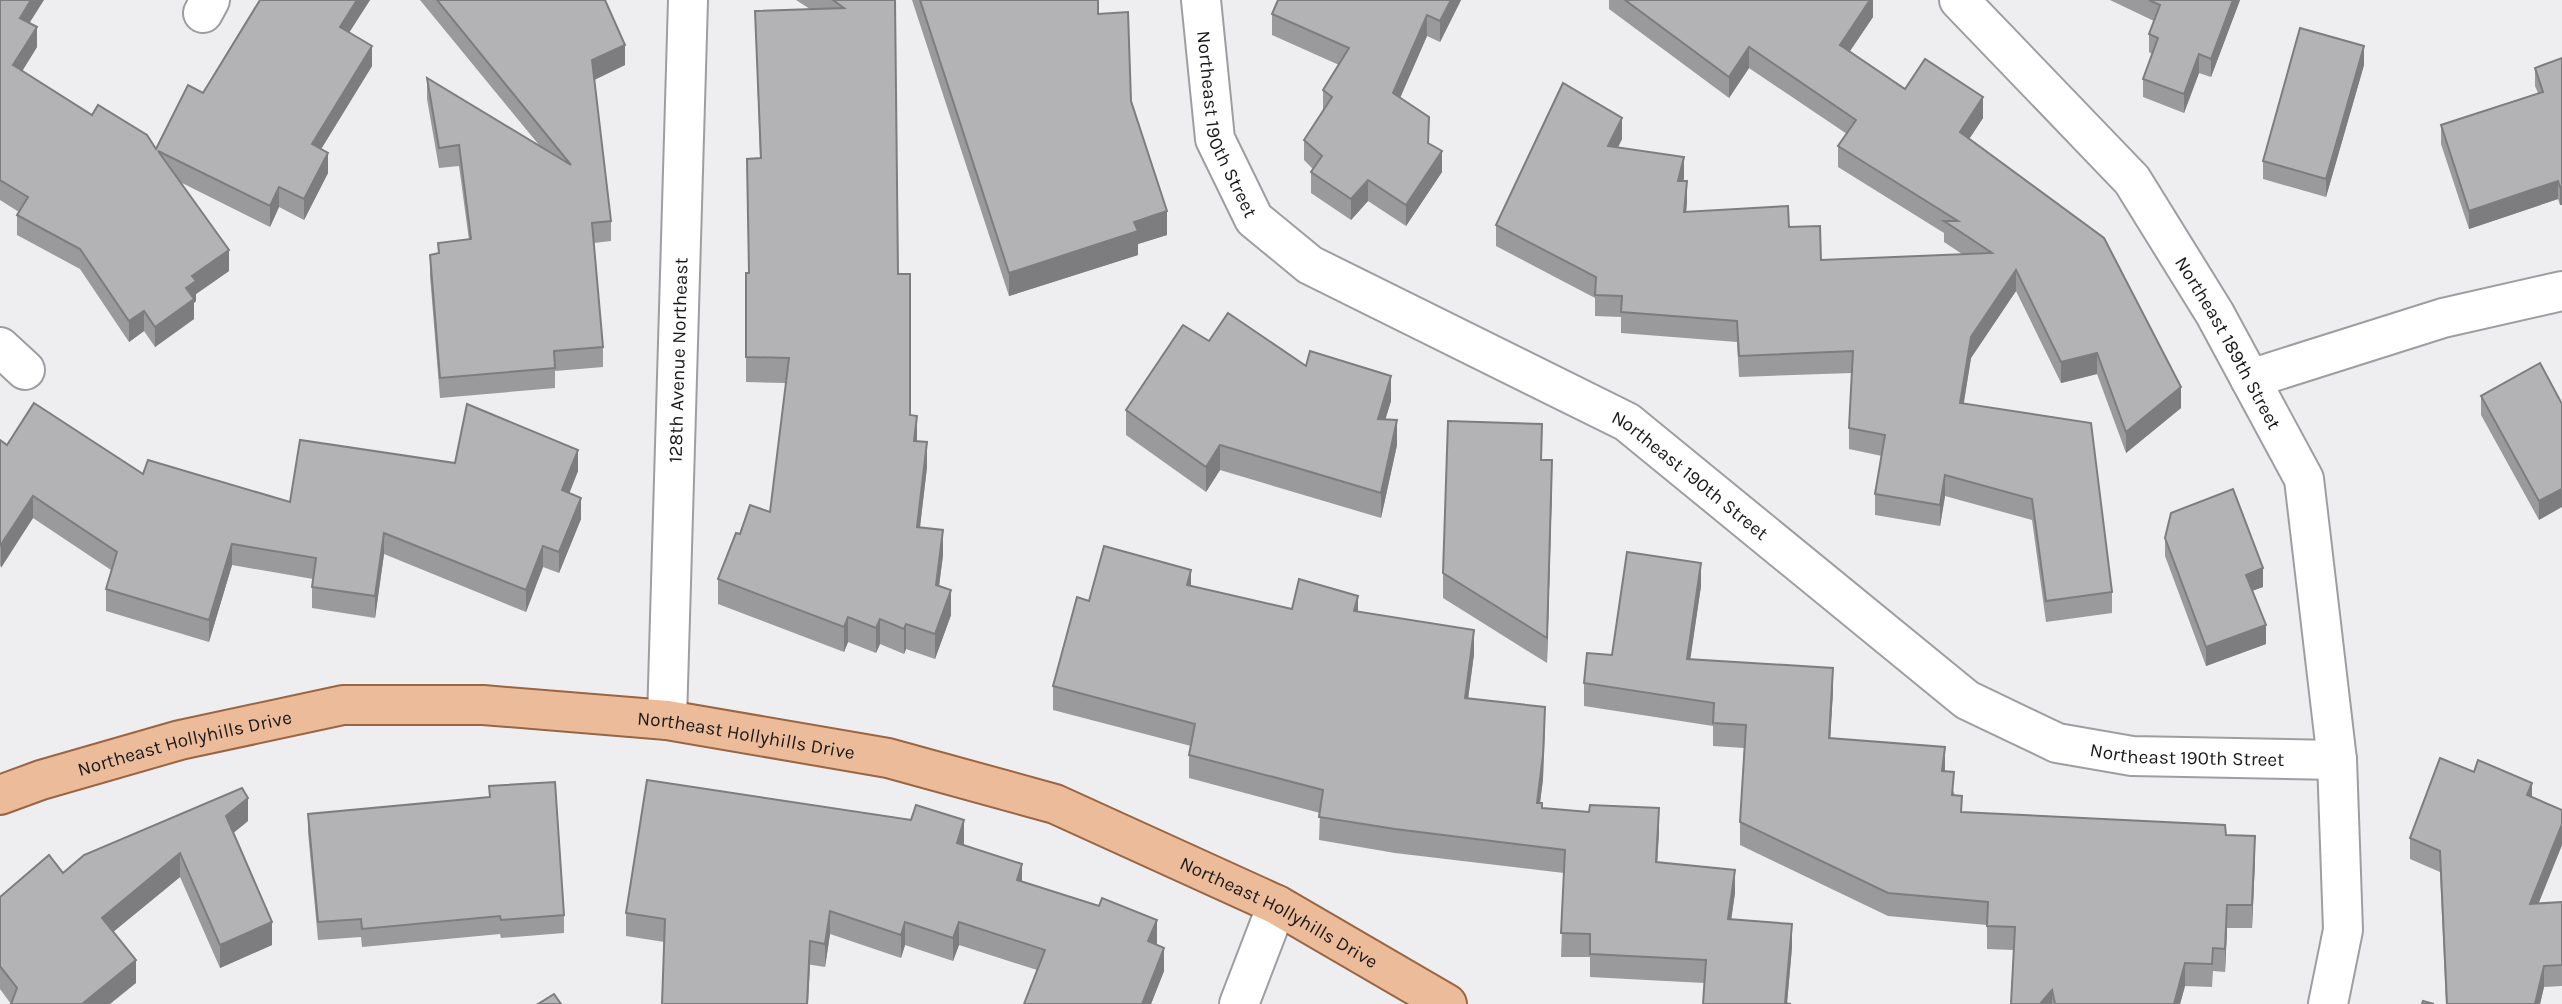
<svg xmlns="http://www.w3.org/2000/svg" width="2562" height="1004" font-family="Karla,sans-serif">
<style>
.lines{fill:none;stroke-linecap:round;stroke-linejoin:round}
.minor-casing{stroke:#9e9da0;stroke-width:42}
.major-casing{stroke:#996542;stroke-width:42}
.minor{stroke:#fff;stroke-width:38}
.major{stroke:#ebbb9a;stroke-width:38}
.wall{fill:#9a999c}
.shaded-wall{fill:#7d7d7f}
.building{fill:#b3b2b5;stroke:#7d7d7f;stroke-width:2}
.labels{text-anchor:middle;stroke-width:7;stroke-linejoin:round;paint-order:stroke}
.street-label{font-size:19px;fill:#1a1a1b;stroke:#eeeef1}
</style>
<rect width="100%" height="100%" fill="#eeeef1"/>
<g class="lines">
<defs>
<g id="minor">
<path id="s1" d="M1201,0L1215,139L1254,219L1310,265L1627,422L1967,700L2057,743L2132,756L2337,760"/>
<path id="s2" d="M1959,0L2132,180L2215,314L2304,479L2337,760L2343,930L2328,1004"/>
<polyline points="203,13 210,0"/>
<polyline points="0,347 25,370"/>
<polyline points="2250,379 2443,318 2562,291"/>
<path id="s3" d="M667,720L688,0"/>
<polyline points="1239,1004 1277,905"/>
</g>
<g id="major">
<path id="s4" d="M0,795L41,780L180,740L343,705H483L667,720L888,758L1055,804L1277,905L1447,1004"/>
</g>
</defs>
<use href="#minor" class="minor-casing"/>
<use href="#major" class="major-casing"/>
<use href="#minor" class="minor"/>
<use href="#major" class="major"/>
</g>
<g class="wall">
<polygon points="0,0 30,23 37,47 22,71 92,115 156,149 203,93 260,0 370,0 349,32 372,66 321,149 328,173 304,220 279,207 270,227 180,182 229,271 196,294 196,301 194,303 194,319 155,347 144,331 129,342 80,269 17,235 17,215 19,212 0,200"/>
<polygon points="420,0 605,0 625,65 594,80 611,221 611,241 594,243 603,347 603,367 555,371 555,388 440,398 430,276 430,255 438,254 438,243 469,240 459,166 439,168 427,99 427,78 539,145"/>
<polygon points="796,0 895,0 898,274 910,415 917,441 927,467 920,527 943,555 939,586 951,615 935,659 906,649 904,654 880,644 876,653 848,642 844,652 718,604 718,579 740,534 770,512 786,383 746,382 746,273 748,273 760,159 755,11 810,9"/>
<polygon points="912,0 1098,0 1098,14 1131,101 1167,235 1138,244 1138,255 1009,296"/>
<polygon points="1278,0 1461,0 1440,42 1427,36 1400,98 1429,143 1442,172 1406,226 1368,201 1351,220 1311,193 1311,172 1313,169 1304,160 1304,140 1323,111 1323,90 1339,65 1272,35 1272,14"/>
<polygon points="1609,0 1873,0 1873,17 1849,52 1905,89 1983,118 1969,139 2181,408 2126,453 2097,374 2061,383 2016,291 1971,358 1964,403 2112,592 2112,613 2046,622 2032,520 1945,496 1940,526 1875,515 1875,494 1882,456 1849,449 1849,428 1852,373 1739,377 1737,342 1621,333 1621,317 1595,316 1595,298 1496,246 1496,225 1622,139 1618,147 1684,178 1683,181 1687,202 1686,212 1789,227 1821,260 1962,254 1944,242 1944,233 1838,167 1838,146 1847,134 1749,68 1729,98 1609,9"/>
<polygon points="2110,0 2240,0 2211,77 2199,73 2184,113 2143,97 2143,79 2152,54 2149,52 2149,34 2154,21"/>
<polygon points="2562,58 2562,205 2560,205 2558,199 2469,229 2441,144 2441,125 2538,93 2535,86 2535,68"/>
<polygon points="2364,65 2326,197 2263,179 2263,161"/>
<polygon points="1209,341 1306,366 1391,401 1385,419 1397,445 1381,518 1220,470 1206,492 1126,435 1126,410"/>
<polygon points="2481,396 2562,404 2539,520 2481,415"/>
<polygon points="0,440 7,445 143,474 290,502 455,463 578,471 569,493 581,519 559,573 543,567 526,612 384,554 375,618 312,608 312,587 313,579 232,565 209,642 106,611 106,589 111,570 33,518 0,567"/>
<polygon points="1541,460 1552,485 1547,663 1443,598 1443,573"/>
<polygon points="2165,538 2263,587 2252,591 2266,644 2206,666 2165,556"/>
<polygon points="1191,586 1292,609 1358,612 1474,654 1468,699 1545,731 1543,779 1540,803 1542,808 1659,831 1657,862 1735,893 1731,919 1792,947 1787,1003 1704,983 1590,977 1590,957 1561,957 1564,873 1395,853 1319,840 1320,813 1189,778 1189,755 1191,746 1053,710 1053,686 1089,601"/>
<polygon points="1701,586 1690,659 1833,691 1830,738 1945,771 1962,812 2226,835 2255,859 2252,928 2227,928 2225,972 2213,971 2212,987 2185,986 2180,1004 2011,1004 2014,950 1987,949 1987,925 1888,916 1740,845 1740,822 1744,748 1713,746 1713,726 1584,706 1584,683 1612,655"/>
<polygon points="489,786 564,915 564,933 501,938 500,934 362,947 361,937 318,940 308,832 308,814 489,797"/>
<polygon points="2532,797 2562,810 2562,845 2538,903 2562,902 2562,986 2544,987 2540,1004 2446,1004 2440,872 2410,859 2410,838"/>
<polygon points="248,821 233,833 272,945 220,968 180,877 113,932 136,983 11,1004 0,989 0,897 63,873"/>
<polygon points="964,844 963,845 1022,882 1157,943 1156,944 1164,971 1151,1004 1024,1004 1037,970 959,945 953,961 905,945 901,958 830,934 825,967 626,936 626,913"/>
</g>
<g class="shaded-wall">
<polygon points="31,0 44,0 20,38 20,18"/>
<polygon points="357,0 370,0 340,47 340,27"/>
<polygon points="1451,0 1461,0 1440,42 1440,21"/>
<polygon points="1870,0 1873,0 1873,17 1840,66 1840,45"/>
<polygon points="2233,0 2240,0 2211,77 2211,59"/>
<polygon points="1427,15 1427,36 1393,114 1393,93"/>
<polygon points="37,27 37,47 13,86 13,65"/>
<polygon points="625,45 625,65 592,81 592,60"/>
<polygon points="372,46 372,66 312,164 312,144"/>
<polygon points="2364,46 2364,65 2326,197 2326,179"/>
<polygon points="1749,47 1749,68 1729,98 1729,77"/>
<polygon points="2199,54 2199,73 2184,113 2184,94"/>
<polygon points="1983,97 1983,118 1960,153 1960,132"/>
<polygon points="1622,118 1622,139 1608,167 1608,146"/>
<polygon points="1442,151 1442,172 1406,226 1406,205"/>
<polygon points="328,153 328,173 304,220 304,199"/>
<polygon points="1684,157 1684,178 1678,202 1678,181"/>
<polygon points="1368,180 1368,201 1351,220 1351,199"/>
<polygon points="1687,181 1687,202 1684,233 1684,212"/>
<polygon points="2558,181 2558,199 2469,229 2469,211"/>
<polygon points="2562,186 2562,205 2560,205 2560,187"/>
<polygon points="279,187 279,207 270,227 270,206"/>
<polygon points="1167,211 1167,235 1138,244 1138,255 1009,296 1009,273 1134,222"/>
<polygon points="229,250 229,271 196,294 196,301 194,303 194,319 155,347 155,327 186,288 192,276"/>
<polygon points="2016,270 2016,291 1971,358 1960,424 1960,403 1971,337"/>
<polygon points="144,311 144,331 129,342 129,321"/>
<polygon points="2097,353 2097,374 2061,383 2061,362"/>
<polygon points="1391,376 1391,401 1378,444 1378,419"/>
<polygon points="2181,387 2181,408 2126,453 2126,432"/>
<polygon points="917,416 917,441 914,441"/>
<polygon points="1397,420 1397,445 1381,518 1381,493"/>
<polygon points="927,442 927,467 917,552 917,527"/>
<polygon points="1220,445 1220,470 1206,492 1206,467"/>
<polygon points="578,450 578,471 562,512 562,490"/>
<polygon points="1552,460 1552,485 1547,663 1547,638"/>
<polygon points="1945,475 1945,496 1940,526 1940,505"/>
<polygon points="2562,489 2562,507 2539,520 2539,501"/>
<polygon points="33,496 33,518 1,568 1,546"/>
<polygon points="581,498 581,519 559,573 559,552"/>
<polygon points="943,530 943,555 936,610 936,585"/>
<polygon points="384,533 384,554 375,618 375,596"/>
<polygon points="232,544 232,565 209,642 209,620"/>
<polygon points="543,546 543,567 526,612 526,590"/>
<polygon points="1701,563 1701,586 1687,682 1687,659"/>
<polygon points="2263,568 2263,587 2246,593 2246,575"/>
<polygon points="1191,570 1191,593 1187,585"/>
<polygon points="951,590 951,615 935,659 935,634"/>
<polygon points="1358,596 1358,620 1354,611"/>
<polygon points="848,617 848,642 844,652 844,627"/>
<polygon points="880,619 880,644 876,653 876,628"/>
<polygon points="906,624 906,649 904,654 904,629"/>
<polygon points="2266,625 2266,644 2206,666 2206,647"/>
<polygon points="1474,630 1474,654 1465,722 1465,698"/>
<polygon points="1833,668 1833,691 1829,761 1829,738"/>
<polygon points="1545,707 1543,779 1537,826 1537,803"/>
<polygon points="1945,747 1945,770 1942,794 1942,771"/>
<polygon points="2532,783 2532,804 2527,795"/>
<polygon points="248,798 248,821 226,839 226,816"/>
<polygon points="1659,808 1659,831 1656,885 1656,862"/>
<polygon points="964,820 964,844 957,866 957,843"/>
<polygon points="2562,824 2562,845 2530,925 2530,904"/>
<polygon points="2255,836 2255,859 2252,928 2252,905"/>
<polygon points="180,853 180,877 102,941 102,918"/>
<polygon points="1022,864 1022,887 1017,880"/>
<polygon points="1735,870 1735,893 1728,942 1728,919"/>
<polygon points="2227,905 2227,928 2225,972 2225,949"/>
<polygon points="830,911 830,934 825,967 825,944"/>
<polygon points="1157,920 1157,943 1148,964 1148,941"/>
<polygon points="272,922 272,945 220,968 220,945"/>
<polygon points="905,922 905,945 901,958 901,935"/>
<polygon points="959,922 959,945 953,961 953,938"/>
<polygon points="1792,924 1792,947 1787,1004 1785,1004"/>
<polygon points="810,941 810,965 808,1004 807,1004"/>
<polygon points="1164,948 1164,971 1151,1004 1142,1004"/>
<polygon points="136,960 136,983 110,1004 82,1004"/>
<polygon points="2185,963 2185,986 2180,1004 2174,1004"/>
<polygon points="2544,966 2544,987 2540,1004 2535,1004"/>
<polygon points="2052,990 2052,1004 2040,1004"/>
</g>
<g class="building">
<polygon points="0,0 31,0 20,18 37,27 13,65 92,115 98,105 147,135 156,149 188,85 203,93 260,0 357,0 340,27 372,46 312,144 328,153 304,199 279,187 270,206 158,151 229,250 192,276 196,281 186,288 194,299 155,327 144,311 129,321 80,249 17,215 28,197 0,180"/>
<polygon points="437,0 605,0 625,45 592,60 611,221 592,223 603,347 554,351 555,368 440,378 430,255 439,253 438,243 471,239 459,145 439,148 427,78 571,165"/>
<polygon points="833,0 895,0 898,274 910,274 910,415 917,416 914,441 927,442 917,527 943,530 936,585 951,590 935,634 906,624 904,629 880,619 876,628 848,617 844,627 718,579 736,533 740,534 750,505 770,512 789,358 746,357 746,273 749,273 747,159 761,158 755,11 844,8"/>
<polygon points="920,0 1098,0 1098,14 1128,12 1131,101 1167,211 1134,222 1138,231 1009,273"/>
<polygon points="1278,0 1451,0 1440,21 1427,15 1393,93 1429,117 1428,143 1442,151 1406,205 1368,180 1351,199 1311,172 1322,156 1304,140 1332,97 1323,90 1349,48 1272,14"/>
<polygon points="1625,0 1870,0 1840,45 1905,89 1925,59 1983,97 1960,132 2104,238 2181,387 2126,432 2097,353 2061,362 2016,270 1971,337 1960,403 2091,423 2112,592 2046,601 2032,499 1945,475 1940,505 1875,494 1885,435 1849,428 1853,351 1739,356 1737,321 1621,312 1622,296 1595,295 1596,277 1496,225 1563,83 1622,118 1608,146 1684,157 1678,181 1687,181 1684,212 1788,206 1789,227 1820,226 1821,260 1992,253 1944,221 1958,221 1838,146 1856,120 1749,47 1729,77"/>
<polygon points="2149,0 2233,0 2211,59 2199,54 2184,94 2143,79 2158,38 2149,34 2160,5"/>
<polygon points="2300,28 2364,46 2326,179 2263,161"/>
<polygon points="2562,58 2562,186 2560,187 2558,181 2469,211 2441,125 2543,92 2535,68"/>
<polygon points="1228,313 1306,366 1310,351 1391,376 1378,419 1397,420 1381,493 1220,445 1206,467 1126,410 1183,325 1209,341"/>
<polygon points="2540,363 2562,404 2562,489 2539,501 2481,396"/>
<polygon points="34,403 143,474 148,460 290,502 300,440 455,463 467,404 578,450 562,490 581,498 559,552 543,546 526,590 384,533 375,596 312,587 316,558 232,544 209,620 106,589 117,552 33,496 0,546 0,440 7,445"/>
<polygon points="1448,421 1542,424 1541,460 1552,460 1547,638 1443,573"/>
<polygon points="2233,489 2263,568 2246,575 2266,625 2206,647 2165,538 2171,513"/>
<polygon points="1104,546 1191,570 1187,585 1292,609 1299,579 1358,596 1354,611 1474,630 1465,698 1545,707 1543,755 1537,803 1542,803 1542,808 1589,812 1590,805 1659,808 1656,862 1735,870 1728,919 1792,924 1785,1003 1791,1004 1703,1004 1706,960 1590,954 1590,934 1561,933 1565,850 1395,829 1319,817 1323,790 1189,755 1195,724 1053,686 1077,597 1089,601"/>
<polygon points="1627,552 1701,563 1687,659 1833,668 1829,738 1945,747 1942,771 1954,772 1952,795 1962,796 1961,812 2225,825 2226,835 2255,836 2252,905 2227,905 2225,949 2213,948 2212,964 2185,963 2174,1004 2055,1004 2052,990 2040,1004 2011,1004 2015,927 1987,926 1988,902 1888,893 1740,822 1746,725 1713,723 1714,703 1584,683 1587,653 1612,655"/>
<polygon points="2440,758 2474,772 2478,760 2532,783 2527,795 2562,810 2562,824 2530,904 2562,902 2562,965 2544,966 2535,1004 2447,1004 2440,851 2410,838"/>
<polygon points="647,780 911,820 916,805 964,820 957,843 1022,864 1017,880 1099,906 1102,898 1157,920 1148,941 1164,948 1142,1004 1024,1004 1045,950 959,922 953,938 905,922 901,935 830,911 825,944 810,941 807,1004 662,1004 665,919 626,913"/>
<polygon points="555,782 564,915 501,920 500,916 362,929 361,919 318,922 308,814 490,797 489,786"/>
<polygon points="242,788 248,798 226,816 272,922 220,945 180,853 102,918 136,960 82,1004 11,1004 17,988 0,966 0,897 49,855 63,873 84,855"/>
<polygon points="554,994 561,1004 538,1004"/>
<polygon points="2423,1001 2434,1004 2422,1004"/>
</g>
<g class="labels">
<g class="street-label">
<text dy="7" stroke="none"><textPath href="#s1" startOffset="128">Northeast 190th Street</textPath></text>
<text dy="7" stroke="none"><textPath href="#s2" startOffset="439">Northeast 189th Street</textPath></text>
<text dy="7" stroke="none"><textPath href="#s3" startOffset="360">128th Avenue Northeast</textPath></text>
<text dy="7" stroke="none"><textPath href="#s1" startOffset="737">Northeast 190th Street</textPath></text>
<text dy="7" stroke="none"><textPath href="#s4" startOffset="760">Northeast Hollyhills Drive</textPath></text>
<text dy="7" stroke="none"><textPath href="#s4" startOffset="192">Northeast Hollyhills Drive</textPath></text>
<text dy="7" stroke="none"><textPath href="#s1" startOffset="1325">Northeast 190th Street</textPath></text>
<text dy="7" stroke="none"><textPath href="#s4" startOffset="1326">Northeast Hollyhills Drive</textPath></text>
</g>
</g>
</svg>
